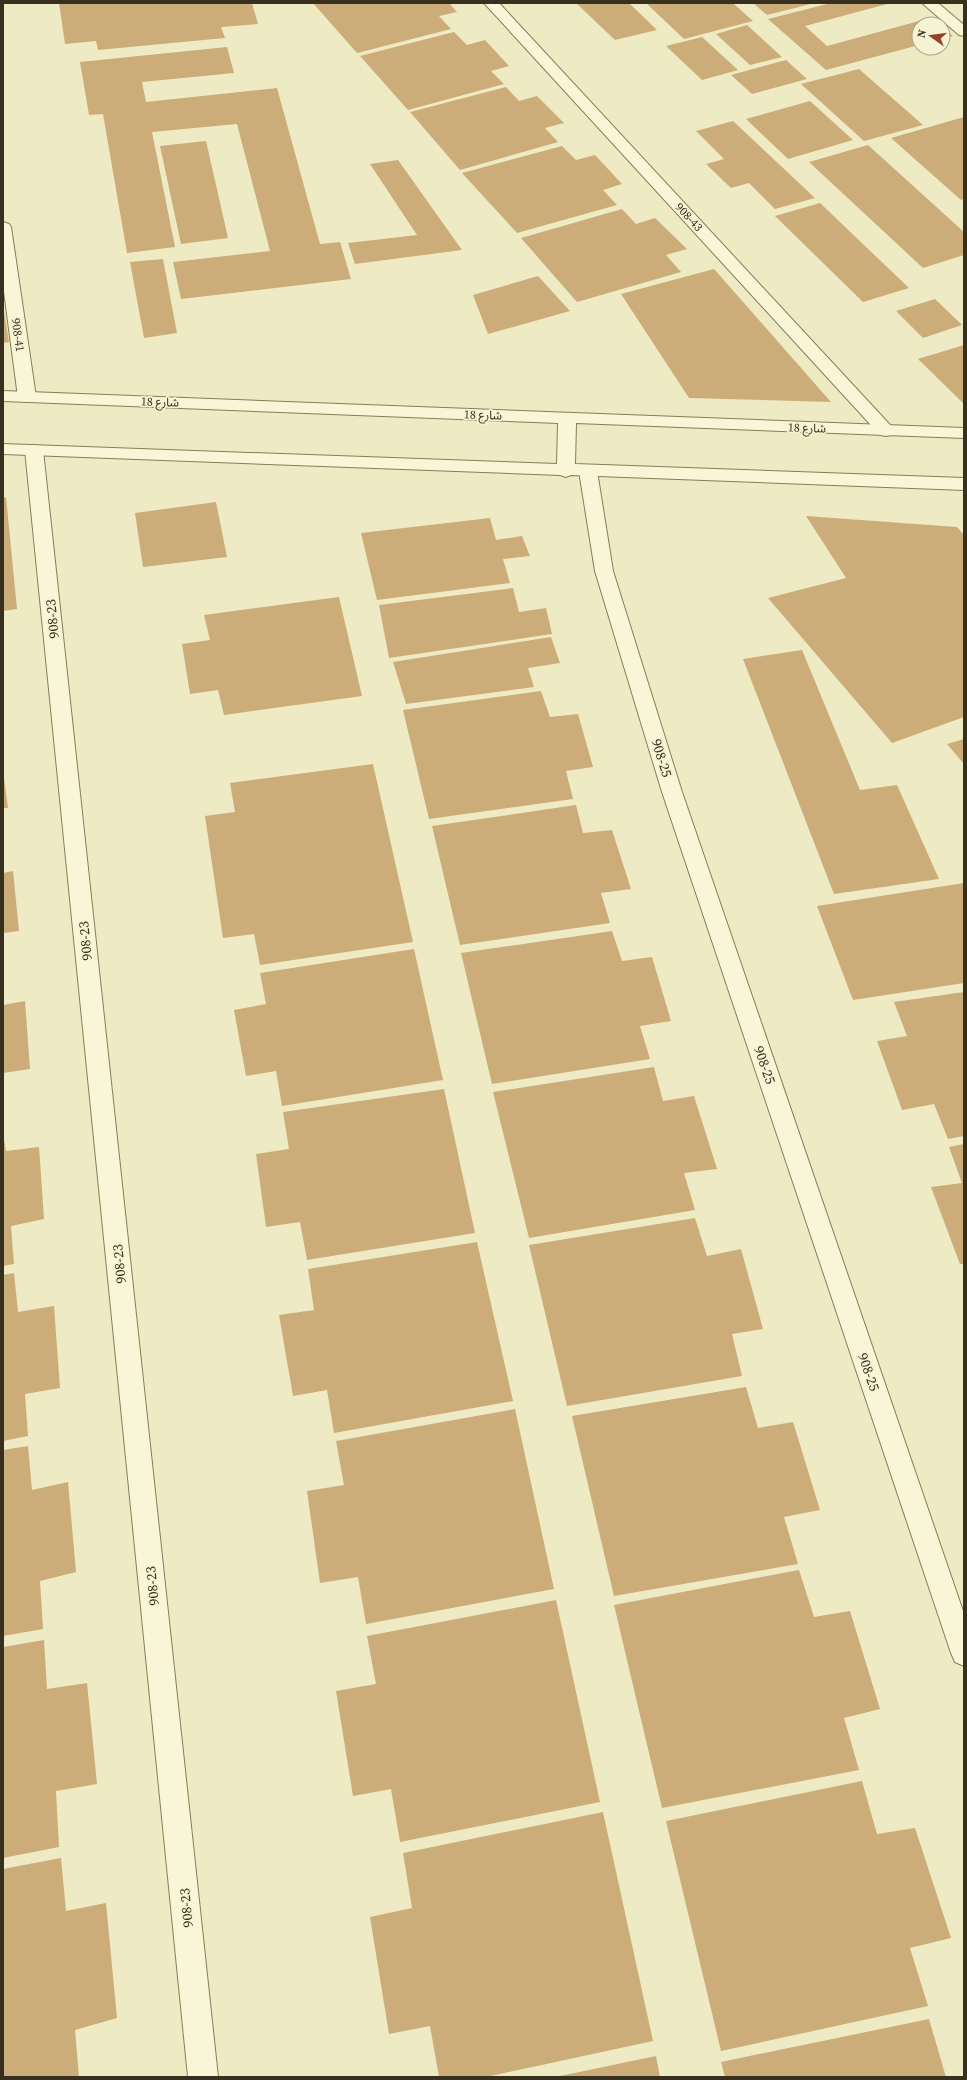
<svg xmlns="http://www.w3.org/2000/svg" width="967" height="2080" font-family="'Source Serif 4','Noto Sans Arabic',serif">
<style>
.building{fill:#ccad7a}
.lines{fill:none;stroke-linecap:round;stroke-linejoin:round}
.minor-casing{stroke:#887c5a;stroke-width:2}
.tertiary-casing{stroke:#887c5a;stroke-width:2}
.minor{fill:#f9f6d7;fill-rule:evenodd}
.tertiary{fill:#f9f6d7;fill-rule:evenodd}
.labels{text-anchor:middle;stroke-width:3.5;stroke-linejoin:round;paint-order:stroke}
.far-street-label{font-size:12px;fill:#38301e;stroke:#f5f3d3}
.street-label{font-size:14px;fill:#38301e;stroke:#f5f3d3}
</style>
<rect width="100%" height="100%" fill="#eeeac4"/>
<g class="building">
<polygon points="59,3 252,3 258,24 221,27 225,38 98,50 96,41 65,44"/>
<polygon points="313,3 449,3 457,12 439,16 451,29 357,53"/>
<polygon points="576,3 629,3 657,30 615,40"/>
<polygon points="646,3 733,3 753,21 684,39"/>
<polygon points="753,3 809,3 811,4 767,15"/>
<polygon points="831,3 891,3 805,26 827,46 930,18 938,24 919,24 919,45 826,70 768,19"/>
<polygon points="747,25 782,57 750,65 716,34"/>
<polygon points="943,28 953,36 943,39"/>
<polygon points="454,32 467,45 485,40 509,66 491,71 504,84 408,110 360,56"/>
<polygon points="702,37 738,70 702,80 666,46"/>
<polygon points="227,47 234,73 142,82 146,102 277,88 320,244 340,242 351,279 181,299 173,262 270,251 237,124 152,132 175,247 127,253 103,114 89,115 80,62"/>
<polygon points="786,60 807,79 752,94 731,75"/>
<polygon points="859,69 923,125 864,141 801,84"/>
<polygon points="506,87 519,101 537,96 564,123 545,128 558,142 460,170 410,112"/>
<polygon points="810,101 853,140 788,159 746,119"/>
<polygon points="964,117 964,199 961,200 891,138"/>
<polygon points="733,121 815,198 775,209 749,183 731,188 706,164 724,159 696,131"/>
<polygon points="206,141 228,238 181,244 160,146"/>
<polygon points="868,145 964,232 964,255 923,268 809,162"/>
<polygon points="562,146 576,160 595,155 622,184 603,190 617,205 517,233 462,173"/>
<polygon points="398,160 462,250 355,264 348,243 417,235 370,164"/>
<polygon points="820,203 909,288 863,302 775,216"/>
<polygon points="622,209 636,224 655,218 687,249 666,255 681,272 577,302 521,238"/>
<polygon points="163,259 177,333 144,338 130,262"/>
<polygon points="714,269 831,402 689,398 621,294"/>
<polygon points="538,276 570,311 488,334 473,295"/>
<polygon points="935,299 962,325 923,338 896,311"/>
<polygon points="3,306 9,342 3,343"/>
<polygon points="964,345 964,404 918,359"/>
<polygon points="6,497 17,609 3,611 3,498"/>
<polygon points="216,502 227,557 143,567 135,513"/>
<polygon points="806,516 957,527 964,535 964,717 892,743 768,598 846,578"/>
<polygon points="490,518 496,540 522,536 530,556 503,559 510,583 377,600 361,533"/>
<polygon points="513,588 519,612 546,608 552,634 389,658 379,605"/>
<polygon points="339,597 362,696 224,715 218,690 190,694 182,644 210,640 204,615"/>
<polygon points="551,637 560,663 528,668 534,687 406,704 393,662"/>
<polygon points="802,650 860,790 897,785 939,879 834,894 743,659"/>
<polygon points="541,691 550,717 578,714 593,767 566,771 573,799 429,819 403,710"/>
<polygon points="964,739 964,764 947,744"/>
<polygon points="373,764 413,942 260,965 254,934 223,938 205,816 235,812 230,783"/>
<polygon points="3,770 8,808 3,808"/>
<polygon points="576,805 583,833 612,830 631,889 601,893 610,923 460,945 432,826"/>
<polygon points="13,871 19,931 3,933 3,873"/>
<polygon points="964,883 964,983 853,1000 817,906"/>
<polygon points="612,931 622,961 652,957 671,1021 640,1026 650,1059 492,1084 461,953"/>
<polygon points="414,949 443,1080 282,1106 276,1071 246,1076 234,1010 266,1004 260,973"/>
<polygon points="964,992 964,1136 948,1139 934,1104 902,1110 877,1041 907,1036 894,1002"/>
<polygon points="25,1001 30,1069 3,1073 3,1005"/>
<polygon points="654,1067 663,1101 694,1096 717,1169 684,1173 695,1210 529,1238 493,1092"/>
<polygon points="444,1089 475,1233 307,1260 300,1222 266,1227 256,1154 289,1149 283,1112"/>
<polygon points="3,1134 6,1151 39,1147 44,1219 11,1226 14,1264 3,1266"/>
<polygon points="964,1144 964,1264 960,1264 931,1187 962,1183 949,1147"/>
<polygon points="695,1218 707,1256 741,1249 763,1329 732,1334 742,1376 567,1406 529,1245"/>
<polygon points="477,1242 513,1401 334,1433 327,1390 293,1396 279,1315 314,1310 308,1269"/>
<polygon points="14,1273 18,1312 54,1306 60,1388 25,1394 28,1436 3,1441 3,1275"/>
<polygon points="746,1387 758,1428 793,1422 820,1510 784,1517 798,1564 614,1596 572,1416"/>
<polygon points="515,1409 554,1589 366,1624 358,1577 320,1583 307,1491 344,1485 336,1441"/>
<polygon points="28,1446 32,1490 68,1482 76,1572 40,1581 43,1629 3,1636 3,1450"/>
<polygon points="799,1570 814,1617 850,1611 880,1709 844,1718 859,1770 662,1808 614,1605"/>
<polygon points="556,1600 600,1802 400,1842 391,1789 353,1796 336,1691 376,1684 367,1636"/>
<polygon points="44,1640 47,1689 87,1683 97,1784 56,1791 59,1847 3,1858 3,1647"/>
<polygon points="862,1781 877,1834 915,1828 951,1938 910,1948 928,2006 721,2051 666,1821"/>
<polygon points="603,1812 653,2041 486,2077 439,2077 430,2026 389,2034 370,1917 412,1908 403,1853"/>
<polygon points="61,1858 66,1911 106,1903 117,2018 75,2030 79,2077 3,2077 3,1869"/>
<polygon points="929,2019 946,2077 725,2077 721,2062"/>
<polygon points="656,2056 660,2077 560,2077 560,2076"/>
</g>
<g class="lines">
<defs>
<g id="minor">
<polygon points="484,3 499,3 892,427 895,431 892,435 886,436 880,435"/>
<polygon points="922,3 938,3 964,25 964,36 959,35"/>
<polygon points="3,222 9,224 11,227 36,397 33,401 27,402 21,401 18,397 3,284"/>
<polygon points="34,445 40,446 43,450 218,2077 188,2077 25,450 28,446"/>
<polygon points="588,465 594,467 597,471 613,571 682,792 964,1614 964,1666 955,1662 951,1653 662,792 595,571 579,471 582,467"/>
</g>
<polygon id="tertiary" points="3,391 964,428 964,438 576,423 575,464 964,478 964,490 571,475 566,477 560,475 3,454 3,444 557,464 558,423 3,401"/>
</defs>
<use href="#minor" class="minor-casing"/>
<use href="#tertiary" class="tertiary-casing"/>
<use href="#minor" class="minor"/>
<use href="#tertiary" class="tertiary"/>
</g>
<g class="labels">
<g class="far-street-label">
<text transform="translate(689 217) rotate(47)" y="4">908-43</text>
<text transform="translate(18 335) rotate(82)" y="4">908-41</text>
<text transform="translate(160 402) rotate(2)" y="4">شارع 18</text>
<text transform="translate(483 415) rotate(2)" y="4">شارع 18</text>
<text transform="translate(807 428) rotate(2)" y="4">شارع 18</text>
</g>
<g class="street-label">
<text transform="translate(52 619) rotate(-96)" y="5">908-23</text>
<text transform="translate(662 758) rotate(73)" y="5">908-25</text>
<text transform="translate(85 941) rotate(-96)" y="5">908-23</text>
<text transform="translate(765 1065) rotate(71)" y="5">908-25</text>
<text transform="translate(119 1264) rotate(-96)" y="5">908-23</text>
<text transform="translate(869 1372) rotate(71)" y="5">908-25</text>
<text transform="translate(152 1586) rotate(-96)" y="5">908-23</text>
<text transform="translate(186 1908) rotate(-96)" y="5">908-23</text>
</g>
</g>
<rect width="967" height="2080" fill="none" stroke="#38301e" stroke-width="8"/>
<g transform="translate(931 36) rotate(284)"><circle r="19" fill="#f5f3d3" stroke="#a9a58b"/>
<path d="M0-3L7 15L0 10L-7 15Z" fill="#97412a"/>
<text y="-6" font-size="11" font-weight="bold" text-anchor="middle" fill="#38301e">N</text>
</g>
</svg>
